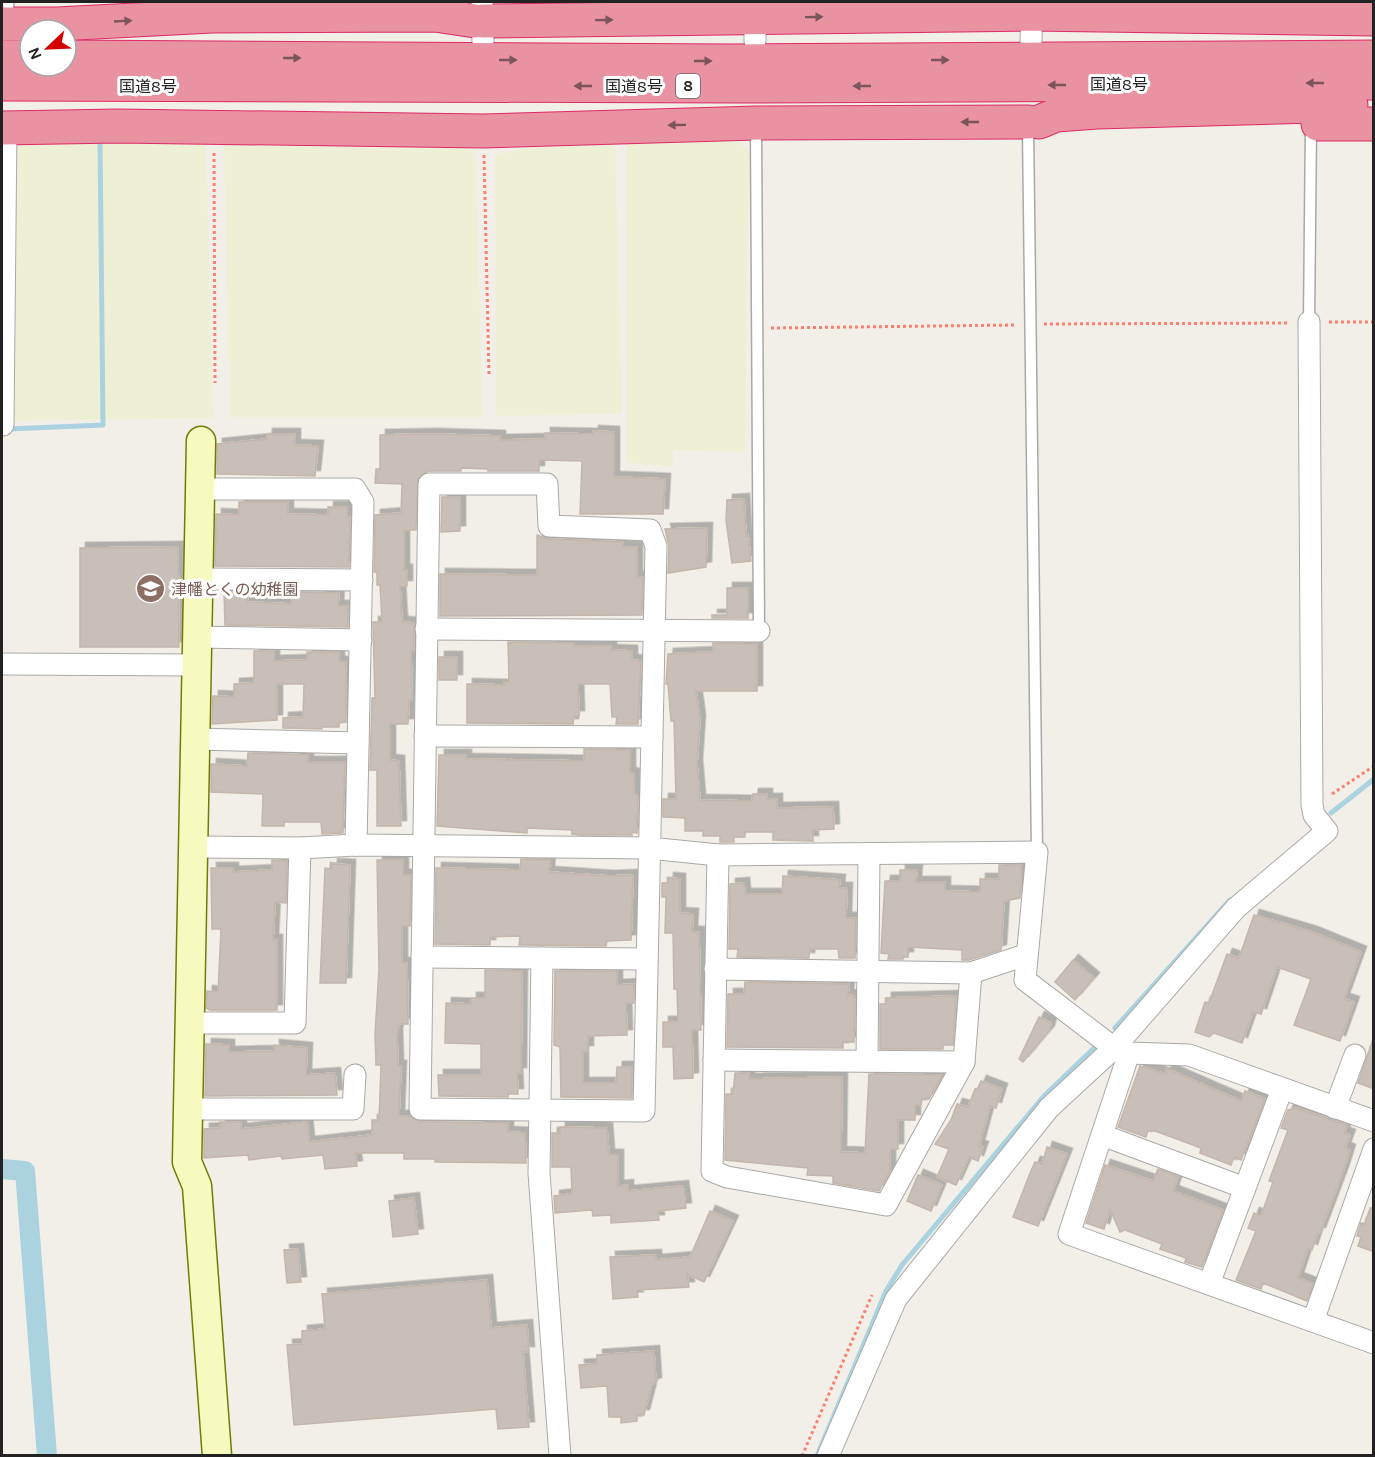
<svg xmlns="http://www.w3.org/2000/svg" width="1375" height="1457" font-family="Karla,'Noto Sans JP',sans-serif">
<style>
.farmland{fill:#eef0d5}
.lines{fill:none;stroke-linecap:round;stroke-linejoin:round}
.stream{stroke:#aad3df;stroke-width:5}
.canal{stroke:#aad3df;stroke-width:20}
.building{fill:#c7bfb8;stroke:#c4b6ab;stroke-width:1.5;filter:url(#shadow)}
.lane-casing{stroke:#a9a9a9;stroke-width:13}
.street-casing{stroke:#a9a9a9;stroke-width:23}
.secondary-casing{stroke:#707d05;stroke-width:31}
.highway-casing{stroke:#dc2a67;stroke-width:35}
.path{stroke:#fa8072;stroke-width:3;stroke-dasharray:3 3;stroke-linecap:butt}
.lane{stroke:#fff;stroke-width:10}
.street{stroke:#fff;stroke-width:21}
.secondary{stroke:#f7fabf;stroke-width:28}
.highway{stroke:#e892a2;stroke-width:33}
.oneway{fill:#7b545c}
.labels{text-anchor:middle;stroke-width:6;stroke-linejoin:round;paint-order:stroke}
.shield{fill:#fff;stroke:#646464;stroke-width:1.5}
.shield-label{font-size:15px;font-weight:bold;fill:#222}
.street-label{font-size:16px;fill:#222;stroke:#fff}
.education-label{font-size:16px;fill:#785e54;stroke:#fff;text-anchor:start}
</style>
<defs>
<filter id="shadow"><feDropShadow dx="5.5" dy="-5.5" stdDeviation="0" flood-color="#0004"/></filter>
</defs>
<rect width="100%" height="100%" fill="#f2efe9"/>
<g class="farmland">
<polygon points="206,136 213,418 11,421 15,137"/>
<polygon points="735,136 749,153 745,452 673,450 673,466 627,463 626,139"/>
<polygon points="592,137 615,139 622,414 496,416 495,154"/>
<polygon points="224,145 475,148 483,417 230,417"/>
</g>
<g class="lines">
<g class="stream">
<polyline points="8,429 103,425 100,138"/>
<polyline points="1331,813 1374,779"/>
<polyline points="1115,1028 1230,900"/>
<polyline points="817,1456 886,1291 902,1265 1044,1096 1096,1046"/>
</g>
<polyline class="canal" points="2,1169 25,1171 47,1456"/>
</g>
<g class="building">
<polygon points="593,431 614,432 614,477 665,479 663,514 580,514 582,461 539,460 539,471 488,471 488,469 461,468 461,471 428,471 418,478 416,530 404,530 404,570 407,570 407,586 400,586 402,622 414,623 414,650 411,650 412,700 409,700 408,724 390,724 390,760 399,761 401,826 377,826 377,770 370,770 372,698 375,698 373,622 382,622 380,585 377,585 377,572 374,572 375,515 401,513 402,484 375,483 376,469 380,469 380,435 432,434 500,436 500,440 545,439 545,433 593,434"/>
<polygon points="267,434 295,434 295,445 318,446 315,476 217,474 217,444 267,439"/>
<polygon points="442,497 460,497 460,531 441,532"/>
<polygon points="744,499 746,536 748,535 751,561 732,563 726,521 727,500"/>
<polygon points="239,502 288,502 288,514 328,515 328,507 347,507 347,517 350,517 349,567 215,566 216,514 239,515"/>
<polygon points="707,528 706,567 668,573 669,546 665,529"/>
<polygon points="537,535 548,539 623,542 623,547 637,547 637,577 643,577 642,615 440,616 440,574 537,575"/>
<polygon points="178,547 179,647 80,647 80,548"/>
<polygon points="727,588 748,588 748,618 712,618 712,615 727,615"/>
<polygon points="224,592 247,592 248,602 291,604 291,592 339,593 338,606 348,606 348,627 225,625"/>
<polygon points="508,642 574,643 574,646 611,646 611,650 632,651 632,660 641,661 638,724 616,724 617,717 612,717 610,684 578,684 579,716 574,716 573,724 467,723 467,684 504,685 504,682 509,682"/>
<polygon points="713,643 757,644 757,691 696,691 700,720 697,764 700,800 752,801 753,794 767,794 767,799 777,799 777,808 833,807 834,829 813,830 813,841 773,840 773,832 745,832 745,837 734,837 734,842 720,842 720,836 703,836 703,831 685,831 685,818 663,817 663,799 676,799 674,721 671,721 668,684 666,684 668,654 713,652"/>
<polygon points="254,651 274,651 274,661 307,660 307,652 339,652 339,662 346,662 346,722 339,723 339,727 322,727 322,729 283,728 283,718 303,717 304,684 277,684 277,720 212,724 213,696 234,697 234,684 254,683"/>
<rect x="439" y="657" width="18" height="23"/>
<polygon points="584,749 630,750 630,773 634,774 634,793 638,797 637,833 632,832 632,835 580,835 572,834 572,830 527,828 527,833 437,826 439,755 466,755 466,759 584,761"/>
<polygon points="248,753 308,755 308,762 345,762 343,833 322,834 321,822 284,822 284,826 262,826 263,794 211,792 211,764 247,766"/>
<polygon points="521,859 550,860 549,872 609,876 633,875 631,940 607,941 606,946 519,945 520,936 490,937 490,945 435,944 436,868 520,870"/>
<polygon points="272,860 287,861 286,903 275,902 273,940 277,940 277,1010 210,1010 206,1008 207,991 218,992 221,929 212,929 211,868 233,868 233,872 272,870"/>
<polygon points="377,860 403,860 403,875 411,875 410,926 402,926 402,963 407,963 408,1024 399,1024 397,1034 398,1066 401,1066 399,1116 410,1116 420,1122 508,1123 508,1132 525,1133 526,1163 435,1162 435,1159 404,1159 404,1153 355,1153 357,1166 325,1169 323,1155 282,1159 281,1156 249,1160 248,1155 204,1158 204,1129 220,1128 220,1122 241,1122 241,1129 307,1122 309,1142 372,1135 372,1120 379,1120 381,1065 376,1065 375,1034 379,969"/>
<polygon points="332,864 350,865 346,983 320,983 325,868 332,869"/>
<polygon points="999,865 1021,865 1021,881 1020,898 1004,901 1001,950 969,960 962,960 962,950 908,947 908,957 903,957 903,959 888,959 889,954 881,953 885,881 900,881 900,870 917,870 916,882 945,882 945,891 980,892 980,879 999,879"/>
<polygon points="783,876 840,880 839,888 847,888 846,918 856,918 855,958 839,958 838,949 810,949 809,958 737,957 738,949 729,949 730,884 744,883 745,894 782,894"/>
<polygon points="668,878 680,879 680,913 693,914 692,932 699,932 701,1030 692,1030 693,1078 674,1079 673,1047 663,1047 663,1022 678,1022 677,989 674,989 673,933 665,933 666,897 662,897 662,883 668,883"/>
<polygon points="1254,915 1312,932 1361,952 1344,999 1354,1002 1340,1041 1294,1025 1311,979 1277,967 1261,1014 1253,1012 1242,1043 1214,1033 1209,1037 1195,1032 1205,1002 1209,1003 1227,954 1239,958"/>
<polygon points="1073,960 1094,978 1075,1000 1055,982"/>
<polygon points="485,970 522,971 521,1073 517,1073 518,1094 508,1094 508,1097 439,1096 438,1075 481,1075 481,1044 445,1043 446,1003 471,1004 471,998 485,998"/>
<polygon points="555,971 617,971 617,985 634,984 634,1003 626,1003 627,1035 588,1036 588,1051 583,1051 583,1083 616,1083 617,1067 632,1067 632,1098 561,1097 560,1047 554,1045"/>
<polygon points="745,982 849,984 848,995 854,996 855,1004 854,1042 843,1042 843,1048 727,1047 728,994 744,994"/>
<polygon points="956,996 953,1045 943,1045 943,1049 880,1049 880,1004 886,1004 886,998"/>
<polygon points="1039,1017 1051,1023 1049,1031 1023,1062 1019,1059"/>
<polygon points="1373,1039 1374,1039 1374,1089 1358,1083"/>
<polygon points="206,1044 229,1045 229,1052 274,1051 274,1045 307,1048 306,1075 335,1073 337,1095 205,1096"/>
<polygon points="1140,1066 1165,1074 1167,1069 1241,1101 1245,1091 1265,1099 1241,1160 1234,1157 1231,1165 1200,1153 1201,1148 1155,1131 1148,1131 1146,1137 1118,1127"/>
<polygon points="735,1073 749,1073 749,1079 842,1077 841,1152 865,1153 869,1074 943,1075 929,1099 922,1099 921,1105 915,1105 915,1120 898,1120 898,1149 890,1149 890,1171 879,1191 833,1183 833,1176 807,1175 808,1168 725,1160 726,1094 733,1094"/>
<polygon points="981,1081 1002,1089 996,1108 990,1106 979,1146 983,1147 978,1161 969,1157 956,1185 937,1177 949,1149 935,1144 951,1120 957,1104 968,1107 975,1089 978,1088"/>
<polygon points="1296,1108 1347,1125 1344,1133 1350,1135 1345,1148 1350,1150 1343,1172 1320,1233 1318,1232 1312,1250 1308,1248 1298,1278 1313,1284 1307,1301 1263,1283 1261,1289 1236,1280 1256,1231 1248,1228 1254,1213 1261,1216 1273,1182 1269,1181 1288,1130 1281,1128 1288,1110"/>
<polygon points="560,1127 607,1128 609,1155 618,1155 618,1186 628,1185 628,1191 683,1186 686,1208 658,1211 659,1220 611,1223 611,1215 593,1216 592,1210 555,1213 554,1196 572,1194 571,1167 552,1167 552,1133 560,1133"/>
<polygon points="1047,1147 1067,1154 1038,1226 1013,1217 1030,1173 1035,1162 1042,1164"/>
<polygon points="1105,1165 1153,1181 1158,1169 1178,1177 1173,1191 1223,1210 1202,1267 1185,1262 1186,1258 1160,1249 1162,1244 1125,1230 1120,1232 1110,1209 1104,1229 1086,1223"/>
<polygon points="918,1175 942,1185 931,1211 907,1201"/>
<polygon points="414,1198 418,1234 393,1237 389,1201"/>
<polygon points="1370,1208 1374,1208 1374,1252 1358,1246 1361,1237 1357,1236 1361,1223 1365,1224"/>
<polygon points="710,1211 733,1221 704,1282 687,1274 689,1287 637,1290 638,1297 613,1299 610,1257 656,1255 656,1260 690,1257"/>
<polygon points="298,1249 301,1282 287,1283 284,1250"/>
<polygon points="487,1280 491,1328 527,1325 529,1352 523,1352 529,1427 498,1429 496,1409 294,1425 287,1345 302,1344 302,1331 325,1329 322,1294"/>
<polygon points="654,1351 656,1383 652,1384 644,1415 637,1415 637,1421 621,1423 621,1417 609,1417 607,1386 581,1388 579,1365 597,1364 597,1355"/>
</g>
<g class="lines">
<defs>
<g id="lane">
<polyline points="8,2 9,22"/>
<polyline points="756,127 759,631"/>
<polyline points="1028,127 1037,852"/>
<polyline points="1309,322 1311,125"/>
</g>
<g id="street">
<polyline points="482,2 483,42"/>
<polyline points="755,5 755,41"/>
<polyline points="1031,43 1032,2"/>
<polyline points="3,425 6,128"/>
<polygon points="429,484 547,484 549,526 650,530 656,546 644,1111 420,1109"/>
<polyline points="200,489 355,489 363,502 356,845"/>
<polyline points="198,579 362,580"/>
<polyline points="426,629 759,631"/>
<polyline points="197,637 361,640"/>
<polyline points="2,664 196,665"/>
<polyline points="425,736 652,737"/>
<polyline points="195,739 358,743"/>
<polyline points="194,847 300,848 356,845 649,848 718,855 1037,852 1025,980 1114,1048 1129,1053 1189,1055 1374,1121"/>
<polyline points="718,855 712,1171 727,1177 886,1205 964,1062 971,973"/>
<polyline points="422,957 647,959"/>
<polyline points="542,958 539,1173 560,1456"/>
<polyline points="715,969 971,973 1025,955"/>
<polyline points="189,1023 295,1023 300,848"/>
<polyline points="1129,1053 1069,1234 1374,1343"/>
<polyline points="714,1060 964,1062"/>
<polyline points="867,1061 869,854"/>
<polyline points="1335,1108 1355,1055"/>
<polyline points="188,1109 353,1109 355,1075"/>
<polyline points="1102,1135 1245,1188"/>
<polyline points="1209,1284 1282,1089"/>
<polyline points="1313,1321 1374,1149"/>
<polyline points="828,1456 896,1299 1049,1108 1114,1048 1236,908 1327,831 1314,815 1312,805 1309,322"/>
</g>
<polyline id="secondary" points="201,441 187,1162 197,1186 217,1456"/>
<g id="highway">
<polyline points="483,21 1032,14 1374,19"/>
<polyline points="2,24 57,24 212,16 435,15 475,21"/>
<polyline points="2,57 30,57"/>
<polyline points="66,57 731,61 1374,57"/>
<polyline points="2,84 739,86 1374,83"/>
<polyline points="1039,122 1056,115 1097,112 1351,105"/>
<polyline points="1318,124 1374,124"/>
<polyline points="2,128 118,126 483,131 756,123 1028,122"/>
</g>
</defs>
<use href="#lane" class="lane-casing"/>
<use href="#street" class="street-casing"/>
<use href="#secondary" class="secondary-casing"/>
<use href="#highway" class="highway-casing"/>
<g class="path">
<polyline points="214,153 215,383"/>
<polyline points="484,155 489,375"/>
<polyline points="1329,322 1374,322"/>
<polyline points="1044,324 1289,323"/>
<polyline points="771,328 1016,325"/>
<polyline points="1332,794 1374,766"/>
<polyline points="802,1456 872,1295"/>
</g>
<use href="#lane" class="lane"/>
<use href="#street" class="street"/>
<use href="#secondary" class="secondary"/>
<use href="#highway" class="highway"/>
</g>
<defs><path id="oneway-solid" d="M-6-.8H1V-3.2L6.5 0L1 3.2V.8H-6Z" transform="scale(1.5)"/></defs>
<g class="oneway">
<use href="#oneway-solid" transform="translate(814 17) rotate(-1)"/>
<use href="#oneway-solid" transform="translate(604 20) rotate(-1)"/>
<use href="#oneway-solid" transform="translate(123 21) rotate(-3)"/>
<use href="#oneway-solid" transform="translate(292 58)"/>
<use href="#oneway-solid" transform="translate(508 60)"/>
<use href="#oneway-solid" transform="translate(940 60)"/>
<use href="#oneway-solid" transform="translate(703 61)"/>
<use href="#oneway-solid" transform="translate(1315 83) rotate(180)"/>
<use href="#oneway-solid" transform="translate(1057 85) rotate(180)"/>
<use href="#oneway-solid" transform="translate(583 86) rotate(-180)"/>
<use href="#oneway-solid" transform="translate(862 86) rotate(180)"/>
<use href="#oneway-solid" transform="translate(970 122) rotate(180)"/>
<use href="#oneway-solid" transform="translate(677 125) rotate(179)"/>
</g>
<defs>
<symbol id="school-disc" viewBox="-11 -11 22 22"><circle r="9.5" fill="#8d6e63" stroke="#fff"/><path d="M0-5L7-2L0 1L-7-2ZM-4 1L0 2.5L4 1V4Q0 6-4 4Z" fill="#fff"/></symbol>
</defs>
<g fill-rule="evenodd">
<use href="#school-disc" x="134" y="572" width="33" height="33"/>
</g>
<g class="labels">
<rect class="shield" x="676" y="74" width="24" height="24" rx="4.5"/>
<g class="shield-label">
<text x="688" y="91">8</text>
</g>
<g class="street-label">
<text x="1119" y="90">国道8号</text>
<text x="148" y="92">国道8号</text>
<text x="634" y="92">国道8号</text>
</g>
<g class="education-label">
<text x="171" y="595">津幡とくの幼稚園</text>
</g>
</g>
<rect width="1375" height="1457" fill="none" stroke="#222222" stroke-width="6"/>
<g transform="translate(48 48) rotate(247)"><circle r="28" fill="#ffffff" stroke="#a7a7a7" stroke-width="1.5"/>
<path d="M0-4.5L10 22L0 15L-10 22Z" fill="#d40000"/>
<text y="-9" font-size="16" font-weight="bold" text-anchor="middle" fill="#222222">N</text>
</g>
</svg>
